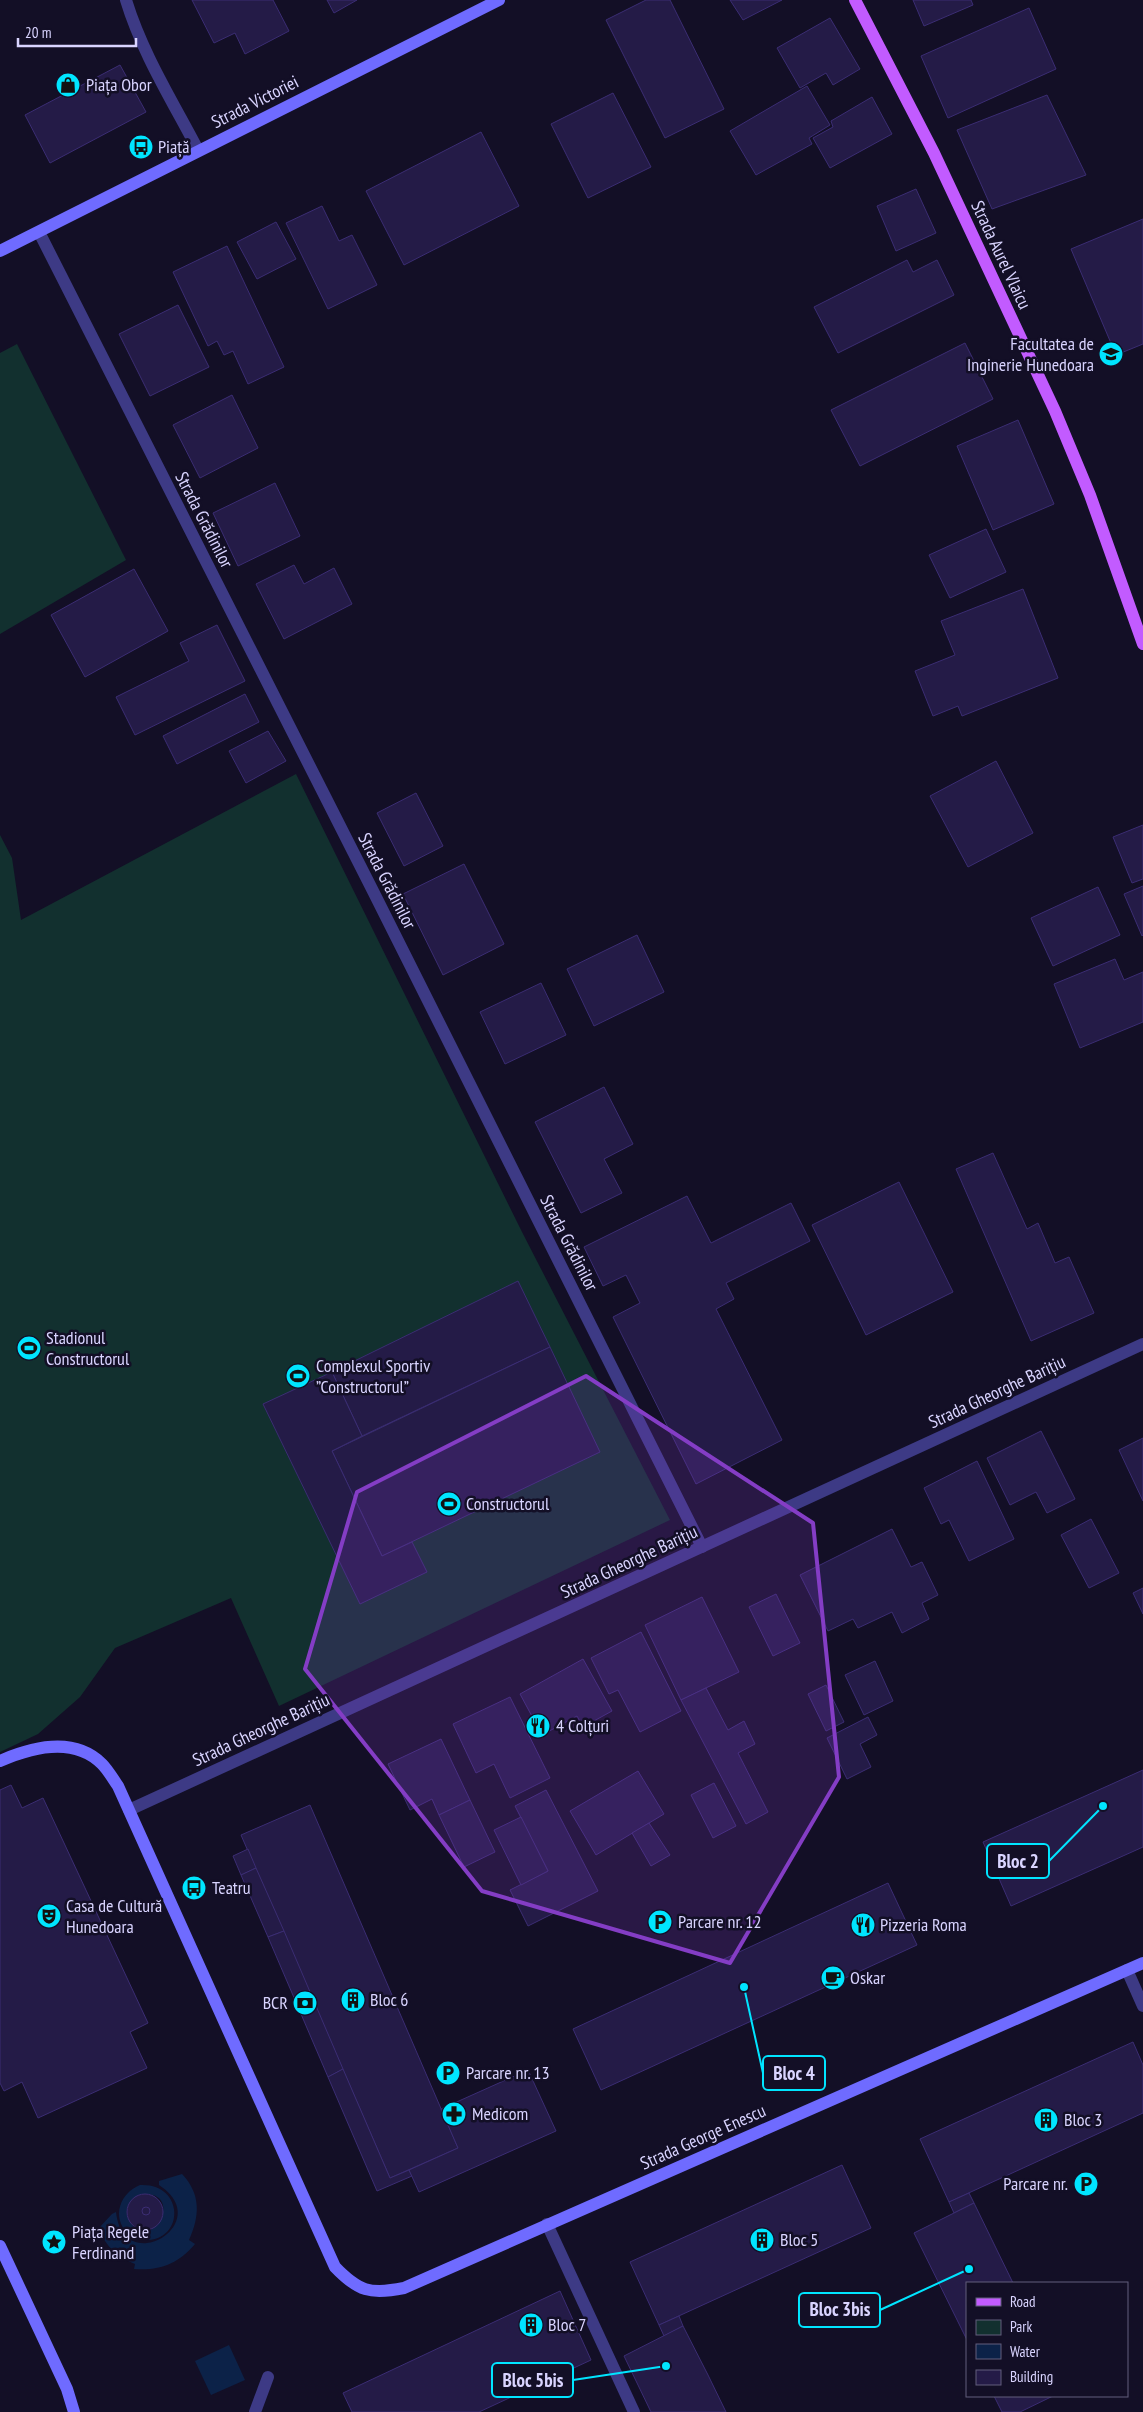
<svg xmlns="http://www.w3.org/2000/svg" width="1143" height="2412" font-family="'PT Sans Narrow',sans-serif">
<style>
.green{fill:#12302f}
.water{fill:#0c2248;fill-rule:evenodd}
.building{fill:#241b47;stroke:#3b2d73}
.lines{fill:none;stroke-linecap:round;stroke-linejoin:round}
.street{stroke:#3d3a85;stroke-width:12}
.secondary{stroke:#6f6bff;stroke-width:12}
.primary{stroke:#c25bff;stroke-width:12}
.marked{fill:#843dc5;fill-opacity:0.2;stroke:#843dc5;stroke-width:4;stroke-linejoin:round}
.labels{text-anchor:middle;stroke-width:5;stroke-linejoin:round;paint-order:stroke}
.poi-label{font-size:18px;fill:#d9d4ff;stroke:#130f26;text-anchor:start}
.street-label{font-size:18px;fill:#d9d4ff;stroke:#130f26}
.leader{fill:none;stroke:#00e5ff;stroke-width:2}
.callout-dot{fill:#00e5ff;stroke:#130f26;stroke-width:2}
.callout{fill:#130f26;stroke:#00e5ff;stroke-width:2}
.callout-label{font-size:19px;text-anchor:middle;font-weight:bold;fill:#d9d4ff}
</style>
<rect width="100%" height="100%" fill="#130f26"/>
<g class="green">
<polygon points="17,344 126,560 0,634 0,353"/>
<polygon points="296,774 522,1232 670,1520 279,1706 231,1598 115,1648 80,1697 38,1734 0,1752 0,835 12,858 21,920"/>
</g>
<g class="water">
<path d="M182,2174C201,2194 200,2216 189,2240L195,2244C178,2264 160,2271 134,2269L135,2264C117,2256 106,2248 99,2228L112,2214L116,2212C123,2279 217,2223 159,2185V2181Z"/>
<path d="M140,2185C185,2183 185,2241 145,2240C139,2240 133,2238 128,2234C111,2217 120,2193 140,2185ZM142,2194C186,2191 152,2255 130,2222C122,2210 130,2198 142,2194Z"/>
<polygon points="229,2345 245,2380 211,2395 195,2361"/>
</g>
<g class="building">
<polygon points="192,0 273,0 289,31 245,54 235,33 214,43"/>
<polygon points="327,0 357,0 334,13"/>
<polygon points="646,0 670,0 724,109 665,138 606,20"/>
<polygon points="730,0 782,0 743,20"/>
<polygon points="913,0 971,0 973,5 924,26"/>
<polygon points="1029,8 1056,69 948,118 921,56"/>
<polygon points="830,18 860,69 833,85 826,73 800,88 777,48"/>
<polygon points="120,65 146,112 50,163 25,115"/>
<polygon points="807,86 830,125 809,138 812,144 756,175 730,131"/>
<polygon points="613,93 651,167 588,198 551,124"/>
<polygon points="1047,95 1086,175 992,209 957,130"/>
<polygon points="872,97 892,134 830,168 813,138 833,127 831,121"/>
<polygon points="481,132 519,206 404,265 366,191"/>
<polygon points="916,189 936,233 896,251 877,206"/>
<polygon points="322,206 339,241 352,235 377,285 328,309 286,223"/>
<polygon points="1143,219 1143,344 1116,355 1071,249"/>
<polygon points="276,222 296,259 257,279 237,242"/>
<polygon points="227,246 284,367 248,384 233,351 224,355 217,341 208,346 173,272"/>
<polygon points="907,260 913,272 937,260 954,295 838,353 814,307"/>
<polygon points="178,305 209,367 150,396 119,334"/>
<polygon points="965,343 993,399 860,466 831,410"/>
<polygon points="232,395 258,448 200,478 173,425"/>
<polygon points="1018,420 1054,504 993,530 957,446"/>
<polygon points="275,483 300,536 238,566 213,513"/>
<polygon points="986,529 1006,572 950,598 929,555"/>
<polygon points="294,565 304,584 334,568 352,604 284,639 256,584"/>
<polygon points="134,569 168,631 85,677 51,615"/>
<polygon points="1023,589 1058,678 962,716 958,706 933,716 915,671 955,655 941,621"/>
<polygon points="217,625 245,681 135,735 116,697 189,661 180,643"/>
<polygon points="245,694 259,722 177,764 163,736"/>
<polygon points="268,731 286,761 246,783 229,751"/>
<polygon points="996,761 1033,833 968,867 930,796"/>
<polygon points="416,793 443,846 404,866 377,813"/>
<polygon points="1143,825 1143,879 1132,883 1113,837"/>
<polygon points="464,864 504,944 443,975 403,894"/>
<polygon points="1143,886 1143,935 1142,936 1124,894"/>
<polygon points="1098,887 1120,935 1053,966 1031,918"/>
<polygon points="637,935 664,992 594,1026 567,969"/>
<polygon points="1115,959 1124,980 1143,972 1143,1022 1080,1048 1054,984"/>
<polygon points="541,983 566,1035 505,1064 480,1012"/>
<polygon points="604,1087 633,1144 604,1159 622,1193 581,1213 535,1122"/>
<polygon points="993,1153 1027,1229 1038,1223 1055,1263 1069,1257 1094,1313 1031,1341 956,1169"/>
<polygon points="899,1182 953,1292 866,1335 812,1225"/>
<polygon points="687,1196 711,1243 791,1203 810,1241 726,1283 734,1299 716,1309 782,1440 696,1484 613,1317 640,1303 626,1275 603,1286 584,1247"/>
<polygon points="518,1281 550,1347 362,1436 332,1372"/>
<polygon points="550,1347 600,1452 382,1556 332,1451"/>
<polygon points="332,1372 362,1436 332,1451 382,1556 412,1542 427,1572 360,1604 263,1404"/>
<polygon points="1041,1431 1075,1499 1047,1513 1036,1492 1010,1505 987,1458"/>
<polygon points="1143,1438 1143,1501 1119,1450"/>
<polygon points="977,1461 1014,1539 969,1561 949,1520 941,1524 924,1488"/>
<polygon points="1091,1519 1119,1573 1089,1588 1061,1535"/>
<polygon points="892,1529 911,1567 922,1562 938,1595 922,1603 929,1619 902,1633 892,1612 858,1628 853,1619 828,1631 800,1575"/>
<polygon points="1143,1588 1143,1614 1133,1593"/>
<polygon points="776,1594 800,1643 773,1656 749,1607"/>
<polygon points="702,1597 739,1672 681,1700 645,1625"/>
<polygon points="641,1632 681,1711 640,1732 618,1690 609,1694 591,1658"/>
<polygon points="583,1659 612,1711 583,1727 577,1716 542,1735 520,1694"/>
<polygon points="875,1661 893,1701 864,1715 845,1675"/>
<polygon points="826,1685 844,1722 826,1731 808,1694"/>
<polygon points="706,1688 728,1730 744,1721 755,1744 738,1753 768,1812 746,1824 681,1700"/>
<polygon points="510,1697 550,1778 510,1798 494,1764 476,1773 453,1724"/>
<polygon points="868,1717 877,1735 860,1744 871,1767 847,1779 827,1738"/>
<polygon points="441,1739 470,1800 439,1815 432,1799 410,1810 388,1764"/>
<polygon points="1143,1770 1143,1847 1011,1906 983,1842"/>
<polygon points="638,1771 664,1814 596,1855 570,1811"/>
<polygon points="714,1783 736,1826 713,1838 691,1795"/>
<polygon points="11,1785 22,1808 43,1798 148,2023 130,2032 147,2068 38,2118 22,2082 4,2091 0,2083 0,1790"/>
<polygon points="546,1790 598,1891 528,1926 510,1890 548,1871 515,1806"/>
<polygon points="470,1800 495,1852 464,1867 439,1815"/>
<polygon points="310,1805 458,2148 390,2178 241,1835"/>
<polygon points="521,1817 548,1871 521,1885 494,1830"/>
<polygon points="649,1823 670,1855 651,1866 632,1833"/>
<polygon points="248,1849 256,1868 241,1875 233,1856"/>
<polygon points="256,1868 284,1931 268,1937 241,1875"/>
<polygon points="888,1883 917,1945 601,2090 573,2029"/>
<polygon points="284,1931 343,2069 328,2077 268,1937"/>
<polygon points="1133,2042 1143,2065 1143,2113 949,2202 920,2139"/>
<polygon points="343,2069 390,2178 409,2170 412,2176 377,2191 328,2077"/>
<polygon points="528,2070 556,2131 419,2192 409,2170 458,2148 441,2109"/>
<polygon points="842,2165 871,2228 659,2325 630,2262"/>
<polygon points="969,2193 974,2203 954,2213 949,2202"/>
<circle cx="145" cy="2212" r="18"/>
<polygon points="974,2203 1013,2283 967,2283 967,2340 914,2233"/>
<circle cx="146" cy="2211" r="4"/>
<polygon points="560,2291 591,2360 479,2412 352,2412 343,2393"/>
<polygon points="679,2316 683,2326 664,2336 659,2325"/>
<polygon points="683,2326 708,2375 726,2412 651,2412 624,2356"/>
<polygon points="994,2396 1053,2396 1020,2412 1002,2412"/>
</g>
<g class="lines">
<g class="street">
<path d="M126,0C142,53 173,102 198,150"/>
<polyline points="39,232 374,893 702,1547"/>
<polyline points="129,1810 1143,1344"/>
<polyline points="1127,1970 1143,2006"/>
<polyline points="547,2224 634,2412"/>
<polyline points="255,2412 268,2377"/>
</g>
<g class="secondary">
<polyline points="0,251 499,0"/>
<path d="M0,1761C32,1747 74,1736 102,1764C108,1770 113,1779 118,1786L335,2267C358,2291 370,2295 404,2288L1143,1963"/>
<polyline points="0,2246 67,2389 74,2412"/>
</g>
<polyline class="primary" points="855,0 934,153 1055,411 1090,495 1143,644"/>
</g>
<path class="marked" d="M586,1376L813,1523L839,1777L730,1963L482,1891L305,1669L357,1492Z"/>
<defs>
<symbol id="shop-disc" viewBox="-11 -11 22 22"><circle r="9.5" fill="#00e5ff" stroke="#130f26"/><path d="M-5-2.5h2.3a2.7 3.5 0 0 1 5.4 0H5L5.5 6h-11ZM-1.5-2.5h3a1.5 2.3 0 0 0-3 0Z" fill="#111"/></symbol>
<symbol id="bus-disc" viewBox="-11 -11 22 22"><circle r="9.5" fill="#00e5ff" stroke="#130f26"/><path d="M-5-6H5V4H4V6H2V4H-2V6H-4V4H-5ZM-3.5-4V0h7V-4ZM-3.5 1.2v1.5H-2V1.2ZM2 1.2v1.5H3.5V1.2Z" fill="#111"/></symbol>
<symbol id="university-disc" viewBox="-11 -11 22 22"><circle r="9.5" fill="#00e5ff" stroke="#130f26"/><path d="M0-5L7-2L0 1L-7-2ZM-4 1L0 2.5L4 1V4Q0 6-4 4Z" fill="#111"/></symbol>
<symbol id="stadium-disc" viewBox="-11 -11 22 22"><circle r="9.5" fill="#00e5ff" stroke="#130f26"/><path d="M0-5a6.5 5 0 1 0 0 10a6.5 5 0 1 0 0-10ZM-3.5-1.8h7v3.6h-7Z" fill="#111"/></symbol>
<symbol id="restaurant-disc" viewBox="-11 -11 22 22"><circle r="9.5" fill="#00e5ff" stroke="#130f26"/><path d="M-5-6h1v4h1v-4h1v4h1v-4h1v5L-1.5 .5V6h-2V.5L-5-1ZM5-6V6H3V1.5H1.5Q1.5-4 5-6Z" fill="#111"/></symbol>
<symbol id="theatre-disc" viewBox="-11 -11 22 22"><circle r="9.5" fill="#00e5ff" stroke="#130f26"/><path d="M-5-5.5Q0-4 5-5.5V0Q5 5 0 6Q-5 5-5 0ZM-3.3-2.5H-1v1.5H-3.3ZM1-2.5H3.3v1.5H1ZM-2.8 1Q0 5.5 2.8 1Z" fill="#111"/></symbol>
<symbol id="parking-disc" viewBox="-11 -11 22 22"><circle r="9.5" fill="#00e5ff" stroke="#130f26"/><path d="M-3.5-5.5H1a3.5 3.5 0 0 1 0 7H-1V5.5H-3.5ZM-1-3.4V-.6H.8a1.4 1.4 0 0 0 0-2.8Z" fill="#111"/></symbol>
<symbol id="cafe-disc" viewBox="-11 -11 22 22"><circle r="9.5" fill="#00e5ff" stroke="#130f26"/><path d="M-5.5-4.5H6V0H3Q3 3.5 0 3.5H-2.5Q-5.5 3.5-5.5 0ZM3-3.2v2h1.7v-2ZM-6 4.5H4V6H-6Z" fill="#111"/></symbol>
<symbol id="building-disc" viewBox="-11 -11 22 22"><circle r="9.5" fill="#00e5ff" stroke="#130f26"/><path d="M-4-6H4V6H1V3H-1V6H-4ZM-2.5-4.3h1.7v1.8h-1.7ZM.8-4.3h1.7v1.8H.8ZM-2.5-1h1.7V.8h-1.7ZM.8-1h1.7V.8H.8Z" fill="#111"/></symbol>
<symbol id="bank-disc" viewBox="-11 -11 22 22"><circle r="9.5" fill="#00e5ff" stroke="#130f26"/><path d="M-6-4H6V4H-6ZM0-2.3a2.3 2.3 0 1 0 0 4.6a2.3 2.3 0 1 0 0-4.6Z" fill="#111"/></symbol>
<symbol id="pharmacy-disc" viewBox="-11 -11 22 22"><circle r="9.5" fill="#00e5ff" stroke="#130f26"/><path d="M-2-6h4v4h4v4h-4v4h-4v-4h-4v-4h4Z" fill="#111"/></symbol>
<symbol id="sight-disc" viewBox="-11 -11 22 22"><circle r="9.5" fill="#00e5ff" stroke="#130f26"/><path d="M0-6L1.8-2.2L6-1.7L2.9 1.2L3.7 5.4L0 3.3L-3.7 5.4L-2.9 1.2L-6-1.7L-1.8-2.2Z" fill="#111"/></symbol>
</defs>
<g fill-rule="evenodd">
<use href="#shop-disc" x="54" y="71" width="28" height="28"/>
<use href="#bus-disc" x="127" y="133" width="28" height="28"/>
<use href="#university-disc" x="1097" y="340" width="28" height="28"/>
<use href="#stadium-disc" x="15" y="1334" width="28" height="28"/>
<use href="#stadium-disc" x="284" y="1362" width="28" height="28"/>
<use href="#stadium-disc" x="435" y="1490" width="28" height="28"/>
<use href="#restaurant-disc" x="524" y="1712" width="28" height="28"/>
<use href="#bus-disc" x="180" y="1874" width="28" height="28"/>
<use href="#theatre-disc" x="35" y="1902" width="28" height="28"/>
<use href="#parking-disc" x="646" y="1908" width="28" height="28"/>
<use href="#restaurant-disc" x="849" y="1911" width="28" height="28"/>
<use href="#cafe-disc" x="819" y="1964" width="28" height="28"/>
<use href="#building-disc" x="339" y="1986" width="28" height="28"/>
<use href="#bank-disc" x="291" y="1989" width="28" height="28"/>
<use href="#parking-disc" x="434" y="2059" width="28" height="28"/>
<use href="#pharmacy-disc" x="440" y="2100" width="28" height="28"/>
<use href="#building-disc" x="1032" y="2106" width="28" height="28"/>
<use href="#parking-disc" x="1072" y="2170" width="28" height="28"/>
<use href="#building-disc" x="748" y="2226" width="28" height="28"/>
<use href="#sight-disc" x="40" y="2228" width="28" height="28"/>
<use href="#building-disc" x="517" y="2311" width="28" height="28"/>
</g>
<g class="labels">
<g class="poi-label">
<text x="86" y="91">Piața Obor</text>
<text x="158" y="153">Piață</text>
<text x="1094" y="350" text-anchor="end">Facultatea de<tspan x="1094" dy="21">Inginerie Hunedoara</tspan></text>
<text x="46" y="1344">Stadionul<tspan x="46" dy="21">Constructorul</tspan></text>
<text x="316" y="1372">Complexul Sportiv<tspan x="316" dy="21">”Constructorul”</tspan></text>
<text x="466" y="1510">Constructorul</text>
<text x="556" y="1732">4 Colțuri</text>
<text x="212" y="1894">Teatru</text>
<text x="66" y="1912">Casa de Cultură<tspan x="66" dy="21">Hunedoara</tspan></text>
<text x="678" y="1928">Parcare nr. 12</text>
<text x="880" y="1931">Pizzeria Roma</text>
<text x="850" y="1984">Oskar</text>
<text x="370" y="2006">Bloc 6</text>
<text x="288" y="2009" text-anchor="end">BCR</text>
<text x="466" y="2079">Parcare nr. 13</text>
<text x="472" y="2120">Medicom</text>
<text x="1064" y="2126">Bloc 3</text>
<text x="1068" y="2190" text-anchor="end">Parcare nr.</text>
<text x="72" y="2238">Piața Regele<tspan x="72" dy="21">Ferdinand</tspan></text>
<text x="780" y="2246">Bloc 5</text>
<text x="548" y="2331">Bloc 7</text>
</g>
<g class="street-label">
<text transform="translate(255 102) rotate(-27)" y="6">Strada Victoriei</text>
<text transform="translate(1001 255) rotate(65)" y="6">Strada Aurel Vlaicu</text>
<text transform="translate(204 520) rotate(63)" y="6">Strada Grădinilor</text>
<text transform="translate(387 881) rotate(63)" y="6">Strada Grădinilor</text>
<text transform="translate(569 1243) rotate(63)" y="6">Strada Grădinilor</text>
<text transform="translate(997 1392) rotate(-25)" y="6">Strada Gheorghe Barițiu</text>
<text transform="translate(629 1562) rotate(-25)" y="6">Strada Gheorghe Barițiu</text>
<text transform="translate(261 1730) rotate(-25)" y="6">Strada Gheorghe Barițiu</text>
<text transform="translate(703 2137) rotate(-24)" y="6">Strada George Enescu</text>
</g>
</g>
<path class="leader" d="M1103 1806L1049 1861M744 1987L763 2073M969 2269L880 2310M666 2366L573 2380"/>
<g class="callout-dot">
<circle cx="1103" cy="1806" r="5"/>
<circle cx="744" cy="1987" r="5"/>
<circle cx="969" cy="2269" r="5"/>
<circle cx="666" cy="2366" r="5"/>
</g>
<g class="callout">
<rect x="987" y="1844" width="62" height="34" rx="5"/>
<rect x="763" y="2056" width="62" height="34" rx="5"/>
<rect x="799" y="2293" width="81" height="34" rx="5"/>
<rect x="492" y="2363" width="81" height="34" rx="5"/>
</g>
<g class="callout-label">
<text x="1018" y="1868">Bloc 2</text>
<text x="794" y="2080">Bloc 4</text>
<text x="840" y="2316">Bloc 3bis</text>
<text x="533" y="2387">Bloc 5bis</text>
</g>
<rect x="966" y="2282" width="162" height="115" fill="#130f26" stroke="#625e7d"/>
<rect x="976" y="2298" width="25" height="8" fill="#c25bff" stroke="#625e7d"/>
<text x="1010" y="2307" font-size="15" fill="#d9d4ff">Road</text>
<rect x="976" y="2320" width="25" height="15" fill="#12302f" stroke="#625e7d"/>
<text x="1010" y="2332" font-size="15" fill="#d9d4ff">Park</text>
<rect x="976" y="2344" width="25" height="15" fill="#0c2248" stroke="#625e7d"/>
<text x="1010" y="2357" font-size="15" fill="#d9d4ff">Water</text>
<rect x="976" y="2370" width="25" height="15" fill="#241b47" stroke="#625e7d"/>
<text x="1010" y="2382" font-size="15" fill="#d9d4ff">Building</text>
<path d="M18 38v8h118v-8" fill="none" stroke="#d9d4ff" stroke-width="2.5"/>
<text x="25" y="38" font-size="15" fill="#d9d4ff" stroke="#130f26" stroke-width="4" paint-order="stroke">20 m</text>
</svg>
